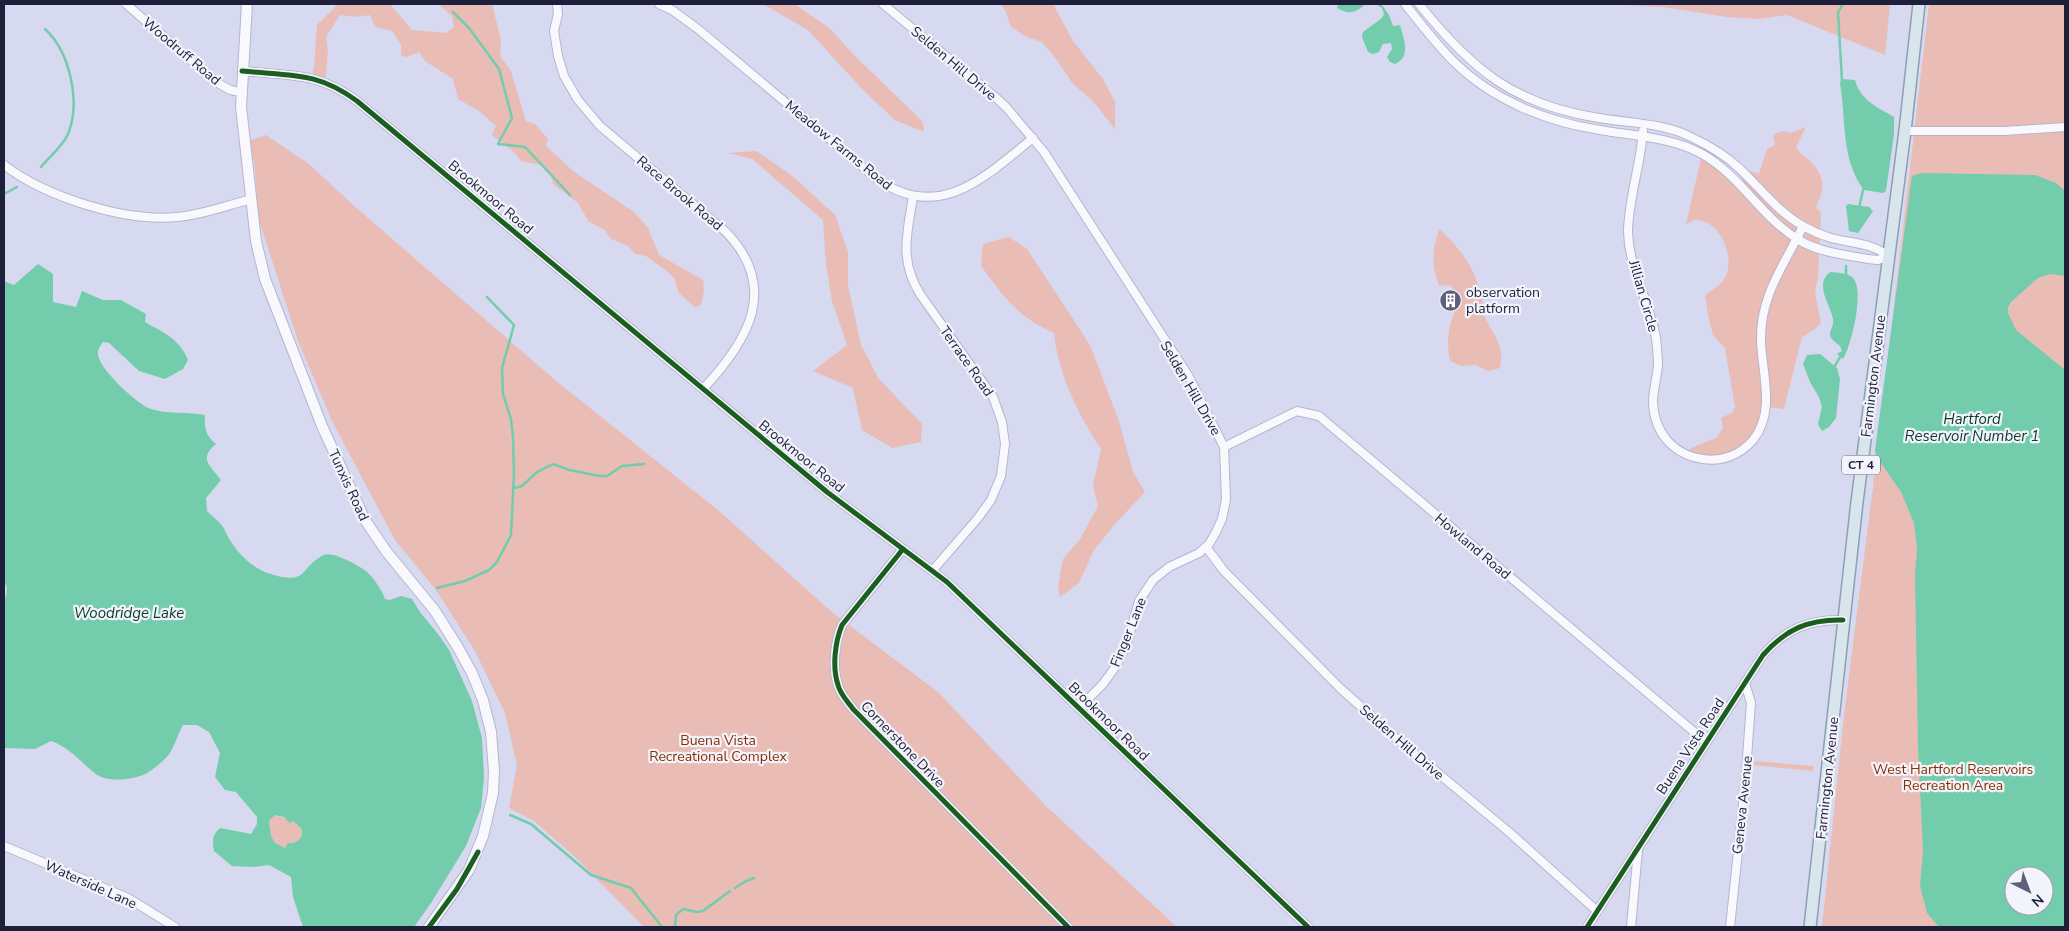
<svg xmlns="http://www.w3.org/2000/svg" width="2069" height="931" font-family="'Nunito Sans',sans-serif">
<style>
.green{fill:#e9bcb6;fill-rule:evenodd}
.water{fill:#73ccac;fill-rule:evenodd}
.lines{fill:none;stroke-linecap:round;stroke-linejoin:round}
.stream{stroke:#73ccac;stroke-width:2.5}
.street-casing{stroke:#b4b6ce;stroke-width:10}
.secondary-casing{stroke:#b4b6ce;stroke-width:12}
.primary-casing{stroke:#8ba1b3;stroke-width:14}
.street{stroke:#f9f9fd;stroke-width:8}
.secondary{stroke:#f9f9fd;stroke-width:10}
.primary{stroke:#d9e5ec;stroke-width:11}
.cycleway-casing{stroke:#f3f4fb;stroke-width:8}
.cycleway{stroke:#1b5e20;stroke-width:5}
.labels{text-anchor:middle;stroke-width:4.5;stroke-linejoin:round;paint-order:stroke}
.shield{fill:#f3f4fb;stroke:#5e5f74;stroke-width:1}
.shield-label{font-size:12px;font-weight:bold;fill:#1e1f3a}
.street-label{font-size:14px;fill:#1e1f3a;stroke:#f3f4fb}
.poi-label{font-size:14px;fill:#1e1f3a;stroke:#f3f4fb;text-anchor:start}
.park-label{font-size:14px;fill:#8a2e00;stroke:#f3f4fb}
.water-label{font-size:15px;font-style:italic;fill:#073e28;stroke:#f3f4fb}
</style>
<rect width="100%" height="100%" fill="#d6d9f0"/>
<g class="green">
<polygon points="338,4 390,4 412,30 446,33 454,27 452,16 438,4 492,4 501,40 500,56 511,71 526,121 535,124 548,139 546,146 573,171 634,212 648,228 659,255 703,280 704,291 701,305 695,307 679,293 674,278 668,272 646,256 635,254 628,246 611,239 605,230 589,222 578,203 553,184 551,175 541,165 521,161 513,151 492,135 496,126 479,111 458,99 453,79 425,61 419,52 406,57 401,55 401,44 392,31 375,27 370,15 354,17 340,15 326,37 328,53 325,82 312,78 314,66 317,25"/>
<polygon points="763,4 794,4 828,27 857,58 923,122 924,132 895,120 863,90 808,30"/>
<polygon points="1000,4 1053,4 1073,41 1103,79 1115,102 1115,129 1092,100 1073,84 1056,59 1042,42 1027,37 1011,27 1005,10"/>
<polygon points="1610,4 1890,4 1885,55 1787,15 1759,19 1727,17 1663,7"/>
<path d="M1929,4H2065V927H1822L1844,715L1873,487ZM2014,876H2044V906H2014Z"/>
<path d="M1806,127L1796,147C1800,154 1805,156 1810,161C1820,171 1826,182 1820,197C1818,201 1817,204 1816,208L1821,212L1818,276L1815,293L1821,323L1814,330L1802,337L1784,409L1766,407L1753,439L1728,458L1689,457L1691,448L1716,438L1723,428L1721,418L1733,412L1735,407L1725,348L1713,335L1709,320L1705,296C1710,290 1719,287 1723,281C1735,264 1726,237 1711,225C1707,222 1701,221 1696,219L1686,224L1702,154L1738,183L1750,171L1759,174L1767,149L1775,145L1773,135L1782,131L1791,133Z"/>
<path d="M266,135L309,164L353,205L555,380L719,511L833,613L938,692L1046,806L1177,927H644L575,857L534,821L509,808L517,765L505,713L475,651L436,590L395,540L332,421L298,341L256,211C257,188 256,163 249,141Z"/>
<polygon points="756,151 790,174 835,215 848,252 848,285 861,345 879,379 922,424 921,442 892,448 862,430 853,388 813,371 847,345 832,301 826,265 823,220 752,159 728,153"/>
<path d="M1439,229C1463,251 1472,265 1482,296C1484,302 1481,309 1484,315C1493,336 1505,343 1500,368L1488,371L1476,365L1462,366L1450,361C1446,341 1448,321 1459,304L1451,285L1439,286C1431,262 1432,253 1439,229Z"/>
<path d="M1009,237L1027,249L1090,345L1119,421L1133,472L1145,492L1115,524L1094,550L1079,583L1060,597L1058,587L1063,559L1080,539L1098,506L1093,485L1101,449C1078,414 1058,374 1054,333C1016,316 1005,298 981,266L983,244Z"/>
<polygon points="1754,761 1814,766 1813,771 1754,765"/>
<polygon points="275,815 293,821 301,828 302,835 298,842 290,843 285,848 275,843 271,836 269,821"/>
</g>
<g class="water">
<path d="M1338,4H1365C1356,13 1349,15 1337,8Z"/>
<path d="M1376,4H1381L1389,15L1393,26L1400,25C1403,37 1412,57 1395,64L1390,62L1387,57L1392,49L1391,43L1383,44L1379,52L1373,54L1368,52L1362,37L1363,32L1382,18L1384,14L1382,8Z"/>
<path d="M1841,79L1855,80C1860,100 1877,107 1894,117V134L1886,191L1883,193L1864,190C1841,160 1846,119 1840,83Z"/>
<path d="M1921,173L2035,175L2056,183L2065,191V276L2050,274L2038,278L2011,302L2008,307V313L2016,330L2065,370V927H1939L1927,913L1920,886L1923,851L1918,747L1915,575L1917,549L1914,523L1901,492L1876,456L1875,450L1912,176ZM2014,876H2044V906H2014Z"/>
<polygon points="1848,204 1869,207 1873,211 1858,233 1849,231 1846,206"/>
<path d="M38,264L53,274V302L76,307L82,291L103,300H121L146,314L145,322C164,333 179,338 188,360L183,369L165,379L139,371L109,343L103,342C100,346 97,350 98,355C100,370 138,405 151,409C166,414 188,412 205,415C204,428 206,436 216,444C198,459 210,465 221,480L206,498L207,511C212,516 219,521 223,527C225,530 226,534 228,537C238,554 253,569 271,574C309,586 299,567 324,555C332,551 358,565 366,571C373,577 382,590 385,599L390,600L401,596L412,599L420,612L438,634L449,650L472,701L482,738L484,778L481,808L466,846L431,903L414,927H303L293,897L291,877L269,865L253,867L232,866L214,851C212,842 212,835 220,828L251,834L257,824V817L236,792L225,790L215,777L220,753L209,732L197,725H183C178,734 175,745 170,753C164,761 152,771 143,775C131,780 108,782 97,775C81,763 71,748 51,741L35,749L4,748V598L6,597L7,588L4,581V281L14,285ZM275,815L284,817L289,823L293,821L301,828C305,837 297,844 288,843L285,848L275,843L271,836L269,821Z"/>
<path d="M1830,272C1837,273 1847,272 1853,278C1865,290 1851,346 1843,359L1837,354L1842,351L1840,346C1821,332 1835,332 1833,319C1830,303 1814,285 1830,272Z"/>
<polygon points="1820,354 1837,368 1840,379 1836,418 1829,427 1822,431 1818,424 1822,407 1819,397 1810,382 1803,364 1807,355"/>
</g>
<g class="lines">
<g class="stream">
<polyline points="453,12 469,28 499,69 512,118 498,144 525,147 570,195"/>
<polyline points="1842,81 1838,12 1843,4"/>
<path d="M41,167C49,157 63,146 68,134C81,102 70,52 45,29"/>
<polyline points="4,194 17,187"/>
<polyline points="1859,208 1864,186"/>
<polyline points="1846,277 1846,266"/>
<polyline points="1833,369 1842,354"/>
<polyline points="514,488 522,486 537,472 553,464 569,470 600,476 607,476 622,466 644,464"/>
<polyline points="437,588 465,581 489,570 497,562 511,535 514,474 513,437 511,419 503,394 502,368 514,325 487,297"/>
<polyline points="510,815 531,824 591,875 631,888 662,927"/>
<polyline points="735,888 746,881 754,878"/>
<polyline points="675,927 676,915 683,909 697,912 703,911 730,891"/>
</g>
<defs>
<g id="street">
<polyline points="126,4 216,82 230,90 241,92"/>
<path d="M557,4L558,14L554,31L558,56L564,76L578,100L600,126L726,232C780,288 748,341 703,389"/>
<path d="M659,4L672,10L698,29L877,179C939,223 985,177 1033,138"/>
<polyline points="883,4 994,96 1006,107 1044,152 1189,377 1224,447 1226,500 1222,519 1215,534 1209,544 1199,553 1169,567 1153,580 1139,601 1126,646 1116,666 1103,684 1080,707"/>
<path d="M1405,4C1421,24 1436,44 1454,62C1493,100 1546,122 1600,130C1634,136 1671,137 1702,154C1740,175 1762,218 1799,240C1818,252 1846,255 1868,259L1878,260L1888,256C1873,243 1850,243 1831,238C1821,235 1812,231 1803,226C1778,212 1759,187 1739,168C1725,155 1708,145 1691,137C1664,123 1629,123 1599,118C1514,105 1471,69 1419,4"/>
<path d="M242,71C290,76 316,71 357,101L827,492L947,582L1308,927"/>
<path d="M1643,131C1641,163 1628,201 1628,232C1629,269 1650,303 1656,338C1657,347 1658,356 1658,365C1657,377 1653,390 1653,402C1654,432 1673,455 1703,459C1722,462 1740,455 1753,440C1776,412 1762,373 1761,341C1760,295 1784,266 1803,226"/>
<polyline points="1905,131 2004,131 2065,127"/>
<path d="M4,165C46,197 124,222 177,217C203,215 227,205 252,199"/>
<path d="M913,197C907,233 899,260 920,294L993,397L1002,422L1005,444L1001,476L991,500L978,518L933,570"/>
<polyline points="1224,447 1297,411 1319,416 1706,742"/>
<polyline points="1206,547 1224,571 1340,688 1398,740 1509,832 1597,911"/>
<path d="M903,549L842,625C835,642 832,667 838,685C840,694 848,702 853,709L1068,927"/>
<polyline points="4,846 128,898 175,927"/>
<path d="M1587,927L1763,655C1786,629 1809,619 1843,620"/>
<polyline points="1631,927 1638,850"/>
<polyline points="1730,927 1745,785 1751,703 1745,683"/>
</g>
<polyline id="secondary" points="247,4 241,107 256,241 265,279 322,426 365,520 386,551 435,611 457,646 472,673 483,700 491,732 494,771 493,793 483,836 469,870 429,927"/>
<polyline id="primary" points="1810,927 1857,502 1905,131 1919,4"/>
</defs>
<use href="#street" class="street-casing"/>
<use href="#secondary" class="secondary-casing"/>
<use href="#primary" class="primary-casing"/>
<use href="#street" class="street"/>
<use href="#secondary" class="secondary"/>
<use href="#primary" class="primary"/>
<defs>
<g id="cycleway">
<path d="M242,71C290,76 316,71 357,101L827,492L947,582L1308,927"/>
<path d="M903,549L842,625C835,642 832,667 838,685C840,694 848,702 853,709L1068,927"/>
<polyline points="429,927 457,889 478,852"/>
<path d="M1587,927L1763,655C1786,629 1809,619 1843,620"/>
</g>
</defs>
<use href="#cycleway" class="cycleway-casing"/>
<use href="#cycleway" class="cycleway"/>
</g>
<defs>
<symbol id="building-disc" viewBox="-11 -11 22 22"><circle r="9.5" fill="#5e607a" stroke="#f3f4fb"/><path d="M-4-6H4V6H1V3H-1V6H-4ZM-2.5-4.3h1.7v1.8h-1.7ZM.8-4.3h1.7v1.8H.8ZM-2.5-1h1.7V.8h-1.7ZM.8-1h1.7V.8H.8Z" fill="#fff"/></symbol>
</defs>
<g fill-rule="evenodd">
<use href="#building-disc" x="1438" y="288" width="25" height="25"/>
</g>
<g class="labels">
<rect class="shield" x="1842" y="455.5" width="38" height="19" rx="4"/>
<g class="shield-label">
<text x="1861" y="469">CT 4</text>
</g>
<g class="street-label">
<text transform="translate(182 51) rotate(40)" y="5">Woodruff Road</text>
<text transform="translate(954 63) rotate(40)" y="5">Selden Hill Drive</text>
<text transform="translate(839 145) rotate(39)" y="5">Meadow Farms Road</text>
<text transform="translate(680 193) rotate(40)" y="5">Race Brook Road</text>
<text transform="translate(491 197) rotate(40)" y="5">Brookmoor Road</text>
<text transform="translate(1644 296) rotate(74)" y="5">Jillian Circle</text>
<text transform="translate(967 361) rotate(55)" y="5">Terrace Road</text>
<text transform="translate(1873 376) rotate(-83)" y="5">Farmington Avenue</text>
<text transform="translate(1191 388) rotate(60)" y="5">Selden Hill Drive</text>
<text transform="translate(802 456) rotate(39)" y="5">Brookmoor Road</text>
<text transform="translate(349 485) rotate(65)" y="5">Tunxis Road</text>
<text transform="translate(1473 546) rotate(40)" y="5">Howland Road</text>
<text transform="translate(1128 632) rotate(-68)" y="5">Finger Lane</text>
<text transform="translate(1109 721) rotate(44)" y="5">Brookmoor Road</text>
<text transform="translate(1402 742) rotate(41)" y="5">Selden Hill Drive</text>
<text transform="translate(903 744) rotate(46)" y="5">Cornerstone Drive</text>
<text transform="translate(1690 746) rotate(-57)" y="5">Buena Vista Road</text>
<text transform="translate(1827 778) rotate(-84)" y="5">Farmington Avenue</text>
<text transform="translate(1742 805) rotate(-84)" y="5">Geneva Avenue</text>
<text transform="translate(91 884) rotate(24)" y="5">Waterside Lane</text>
</g>
<g class="poi-label">
<text x="1466" y="297">observation<tspan x="1466" dy="16">platform</tspan></text>
</g>
<g class="park-label">
<text x="718" y="745">Buena Vista<tspan x="718" dy="16">Recreational Complex</tspan></text>
<text x="1953" y="774">West Hartford Reservoirs<tspan x="1953" dy="16">Recreation Area</tspan></text>
</g>
<g class="water-label">
<text x="1972" y="424">Hartford<tspan x="1972" dy="17">Reservoir Number 1</tspan></text>
<text x="129" y="618">Woodridge Lake</text>
</g>
</g>
<rect width="2069" height="931" fill="none" stroke="#1e1f3a" stroke-width="10"/>
<g transform="translate(2029 891) rotate(138)"><circle r="24" fill="#f3f4fb" stroke="#9e9fae"/>
<path d="M0-4L9 19L0 12L-9 19Z" fill="#5e607a"/>
<text y="-8" font-size="14" font-weight="bold" text-anchor="middle" fill="#1e1f3a">N</text>
</g>
</svg>
